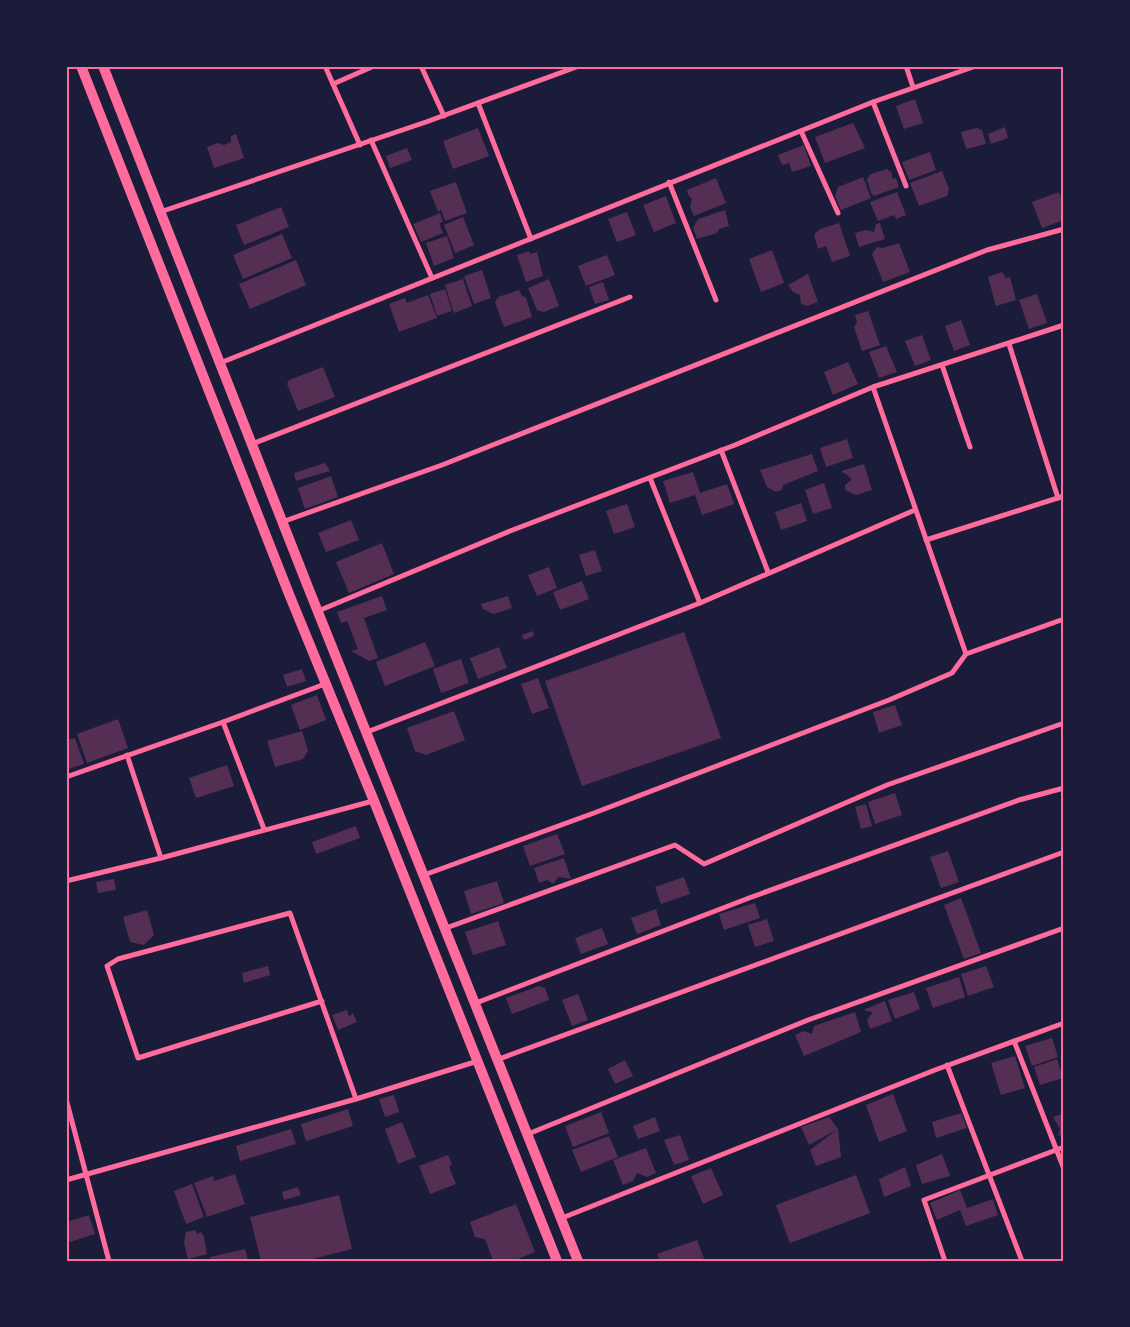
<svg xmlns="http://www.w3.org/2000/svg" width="1130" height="1327" font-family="Commissioner,sans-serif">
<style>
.building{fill:#542f53}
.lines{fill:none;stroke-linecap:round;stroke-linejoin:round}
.minor{stroke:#ff6b9d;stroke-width:5}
.secondary{stroke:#ff6b9d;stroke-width:10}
.neatline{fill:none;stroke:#ff6b9d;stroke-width:2}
</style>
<rect width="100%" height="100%" fill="#1b1b3a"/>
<g class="building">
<polygon points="915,99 923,123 904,129 896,106"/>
<polygon points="853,123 865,148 825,163 815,137"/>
<polygon points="1005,127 1008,138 991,144 988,134"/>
<polygon points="478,128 489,156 453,169 443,141"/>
<polygon points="977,128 982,130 986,144 966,149 961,132"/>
<polygon points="236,134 244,158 214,168 207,147 218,143 224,145 231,142 231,136"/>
<polygon points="804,145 811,166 792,172 789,163 782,165 778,155"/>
<polygon points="407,148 412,160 390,168 386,156"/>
<polygon points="930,152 936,170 909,180 902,162"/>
<polygon points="887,169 892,173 892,179 896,178 899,187 874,196 871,193 867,179 871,174"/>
<polygon points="942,171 949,189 947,196 919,206 910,183"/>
<polygon points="863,177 871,198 841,210 835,196 838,187"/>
<polygon points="716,178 726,203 694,216 690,207 692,199 688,195 687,190"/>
<polygon points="456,182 467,213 445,221 441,210 438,212 430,191"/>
<polygon points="897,192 906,215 896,219 894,215 878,221 870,202"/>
<polygon points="1059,192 1064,207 1064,220 1042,228 1032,202"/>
<polygon points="666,196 676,223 654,232 643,205"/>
<polygon points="281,207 289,227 244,245 236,225"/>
<polygon points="725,210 729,226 719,229 717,233 697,239 693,228 698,219"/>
<polygon points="627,212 636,235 617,242 608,219"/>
<polygon points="440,213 443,222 439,223 443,233 421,242 413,224"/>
<polygon points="463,217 474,245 455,253 444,225"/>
<polygon points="839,223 850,256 832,262 826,246 818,249 814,235 820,229"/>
<polygon points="880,223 885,239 859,247 855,233 866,230 874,232 876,224"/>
<polygon points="282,234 292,258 243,279 233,255"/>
<polygon points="447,236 454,258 434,266 426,243"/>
<polygon points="899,243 910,272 883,282 872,254 877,247 883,248"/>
<polygon points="772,250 784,283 761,292 749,259"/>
<polygon points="529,251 530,254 537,252 543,276 526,282 517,255"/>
<polygon points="607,255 615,275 586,286 578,266"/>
<polygon points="296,260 306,285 250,309 239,284"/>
<polygon points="482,270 491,298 474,304 464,276"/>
<polygon points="1002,272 1006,278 1010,277 1016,300 996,306 988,277"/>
<polygon points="808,274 818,302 807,306 801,304 800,295 793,292 788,285"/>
<polygon points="463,279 472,306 454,313 445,285"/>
<polygon points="549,279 559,306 544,312 537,310 528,288"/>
<polygon points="603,282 609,300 595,304 589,287"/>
<polygon points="445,289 452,311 437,316 430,294"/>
<polygon points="519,290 522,296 526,298 532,317 504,327 495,302 498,297"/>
<polygon points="1037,294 1047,323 1029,329 1019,300"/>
<polygon points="428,295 437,318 399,332 389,304 405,298 407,303"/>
<polygon points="868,311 880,345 862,351 854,327 857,322 855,315"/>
<polygon points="961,320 970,345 954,351 945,326"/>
<polygon points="922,335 931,360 915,366 905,341"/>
<polygon points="886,346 897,372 879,378 869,352"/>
<polygon points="848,362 858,384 833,395 824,372"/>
<polygon points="323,367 335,397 298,411 287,384 289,380"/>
<polygon points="847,439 853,458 826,467 820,448"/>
<polygon points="812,454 818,471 783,485 782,490 776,492 767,487 760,470"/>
<polygon points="325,463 330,471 296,481 294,473"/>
<polygon points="864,464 872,490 856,495 845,490 845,485 851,480 850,477 841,471"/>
<polygon points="693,472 700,493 727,484 734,504 702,515 695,495 670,503 663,481"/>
<polygon points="331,476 338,497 305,509 298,488"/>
<polygon points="824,483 832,508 813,514 805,490"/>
<polygon points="801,503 807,521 781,530 775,512"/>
<polygon points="627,504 635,527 614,534 606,511"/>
<polygon points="351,520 359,540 326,552 318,533"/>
<polygon points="382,543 394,574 349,593 336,562"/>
<polygon points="595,550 602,571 586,576 579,555"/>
<polygon points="549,567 557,588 537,596 528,575"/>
<polygon points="582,581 589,599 560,610 553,592"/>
<polygon points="382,596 387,610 364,618 378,658 369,661 351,651 358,649 347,621 341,623 337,612"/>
<polygon points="508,596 512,608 493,614 483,609 481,604"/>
<polygon points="533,631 534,636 524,640 522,635"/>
<polygon points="684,632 721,738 582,786 545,681"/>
<polygon points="425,642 435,666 385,686 376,662"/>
<polygon points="499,647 507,668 478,679 470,658"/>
<polygon points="461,659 469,683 441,693 433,669"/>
<polygon points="302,669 306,681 287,687 283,675"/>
<polygon points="538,678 549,708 532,714 521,684"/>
<polygon points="317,695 326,720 300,730 291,705"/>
<polygon points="895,705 902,725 879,733 873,712"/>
<polygon points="454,711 465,740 426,755 415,751 407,728"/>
<polygon points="118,719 128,748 87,763 77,734"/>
<polygon points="302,731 308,751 303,759 275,767 267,741"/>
<polygon points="75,738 84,764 66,770 66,740"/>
<polygon points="227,765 234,786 196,798 189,778"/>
<polygon points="895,793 902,815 875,824 868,802"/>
<polygon points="866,804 872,826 861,829 855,807"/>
<polygon points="356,826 360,838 316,854 312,842"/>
<polygon points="557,834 565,854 530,866 523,846"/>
<polygon points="948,851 959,882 941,888 930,857"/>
<polygon points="564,858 571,879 558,877 553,884 548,880 539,883 534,868"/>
<polygon points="684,877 690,894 661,904 655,887"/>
<polygon points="114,879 116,890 98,893 96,882"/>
<polygon points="497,881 504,903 471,914 464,891"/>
<polygon points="961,898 981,953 964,959 944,905"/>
<polygon points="755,903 760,918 724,930 719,914"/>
<polygon points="656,909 661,925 637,934 631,918"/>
<polygon points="147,910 154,935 144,945 130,942 123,917"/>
<polygon points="767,919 774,941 755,947 748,925"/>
<polygon points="498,921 506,945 473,955 465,932"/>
<polygon points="602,928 608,944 581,954 575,938"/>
<polygon points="268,966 270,975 244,983 242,973"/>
<polygon points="986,966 994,987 968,996 961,974"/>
<polygon points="959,977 965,997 933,1008 926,988"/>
<polygon points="539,986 545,988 549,1000 512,1014 506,998"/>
<polygon points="914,992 920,1009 895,1019 888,1000"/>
<polygon points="578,994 588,1020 572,1026 562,1000"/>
<polygon points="885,1001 892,1021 870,1029 867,1020 873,1012 863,1010"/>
<polygon points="347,1010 349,1017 353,1013 357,1022 338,1030 332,1015"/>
<polygon points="855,1012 861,1032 804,1056 795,1035 804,1031 812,1034 814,1026"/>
<polygon points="1052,1038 1058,1057 1032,1066 1025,1046"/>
<polygon points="1015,1056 1025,1088 1001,1095 991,1063"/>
<polygon points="1057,1059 1063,1078 1040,1085 1034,1067"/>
<polygon points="625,1060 633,1076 615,1084 608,1069"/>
<polygon points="893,1094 907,1131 879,1142 866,1105"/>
<polygon points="394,1095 399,1112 385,1117 379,1099"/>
<polygon points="348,1109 353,1126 306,1141 301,1124"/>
<polygon points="601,1112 609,1133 573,1147 565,1126"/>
<polygon points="961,1113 967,1128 936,1138 932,1122"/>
<polygon points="1064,1113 1064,1134 1058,1136 1060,1129 1053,1117"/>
<polygon points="655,1117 660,1131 638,1139 633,1126"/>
<polygon points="829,1117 838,1129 809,1145 801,1127"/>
<polygon points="402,1122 416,1157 398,1164 385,1129"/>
<polygon points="291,1129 296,1144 240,1161 236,1146"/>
<polygon points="838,1129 841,1157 816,1166 810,1150"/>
<polygon points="680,1135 689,1160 674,1165 664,1140"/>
<polygon points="609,1136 618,1157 581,1172 572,1150"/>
<polygon points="646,1148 656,1173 647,1177 637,1173 633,1181 623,1185 613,1160"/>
<polygon points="942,1154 950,1176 922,1184 916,1165"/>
<polygon points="448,1155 452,1164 449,1167 456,1184 430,1194 419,1166"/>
<polygon points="905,1167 911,1186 884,1197 879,1179"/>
<polygon points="711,1168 723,1195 703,1204 691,1176"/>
<polygon points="235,1174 245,1204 207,1217 194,1183 213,1176 214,1181"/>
<polygon points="856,1175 870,1213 790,1243 776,1205"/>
<polygon points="192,1184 204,1217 186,1224 174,1191"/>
<polygon points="298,1187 301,1195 284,1200 282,1192"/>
<polygon points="960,1190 967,1208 993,1199 998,1215 966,1226 960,1210 937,1220 930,1203"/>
<polygon points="339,1195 352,1249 304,1261 261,1261 250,1217"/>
<polygon points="516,1204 535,1252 513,1261 493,1261 485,1239 475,1237 470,1222"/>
<polygon points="89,1215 95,1234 67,1243 66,1222"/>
<polygon points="195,1230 197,1234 201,1232 204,1237 207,1254 188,1259 184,1243 186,1232"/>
<polygon points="697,1240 705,1261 660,1261 657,1254"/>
<polygon points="245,1249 248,1261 211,1261 210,1257"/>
</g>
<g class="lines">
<g class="minor">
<polyline points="325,66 360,145"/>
<polyline points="421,66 444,116"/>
<polyline points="906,66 913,87"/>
<polyline points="333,84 374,66"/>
<polyline points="873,102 906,186"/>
<polyline points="478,103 531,239"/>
<polyline points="801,131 838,213"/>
<polyline points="371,140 432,278"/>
<polyline points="669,182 716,300"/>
<polyline points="160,212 426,122 579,66"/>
<polyline points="1009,344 1058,498"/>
<polyline points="220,363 873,102 976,66"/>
<polyline points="942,365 970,447"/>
<polyline points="873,387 966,654"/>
<polyline points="252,444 630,297"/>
<polyline points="721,450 768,572"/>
<polyline points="650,478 700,603"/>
<polyline points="282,522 442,465 987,250 1064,229"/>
<polyline points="926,540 1064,496"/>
<polyline points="318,611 510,531 735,445 873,387 1064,325"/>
<polyline points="223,722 325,684"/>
<polyline points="367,732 700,603 915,510"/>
<polyline points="127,755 161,858"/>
<polyline points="66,777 223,722 264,829"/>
<polyline points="424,875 594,813 889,700 952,673 966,654 1064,619"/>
<polyline points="66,881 161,858 373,801"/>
<polyline points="446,928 675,845 704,864 887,785 1064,723"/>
<polyline points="322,1001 138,1058 107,966 118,959 290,913 356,1099"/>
<polyline points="476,1003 749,898 1019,800 1064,788"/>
<polyline points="1014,1041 1064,1169"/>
<polyline points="499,1059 1064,852"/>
<polyline points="947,1065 1022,1261"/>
<polyline points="66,1099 109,1261"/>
<polyline points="528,1134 808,1020 1064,928"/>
<polyline points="66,1180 356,1099 478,1061"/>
<polyline points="562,1218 935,1070 1064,1023"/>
<polyline points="945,1261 924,1200 1064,1147"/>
</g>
<g class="secondary">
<polyline points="81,66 289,594 374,801 557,1261"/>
<polyline points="103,66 308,587 578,1261"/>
</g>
</g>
<rect width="1130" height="1327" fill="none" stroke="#1b1b3a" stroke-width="135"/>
<rect x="68" y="68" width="994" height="1192" class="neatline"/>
</svg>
